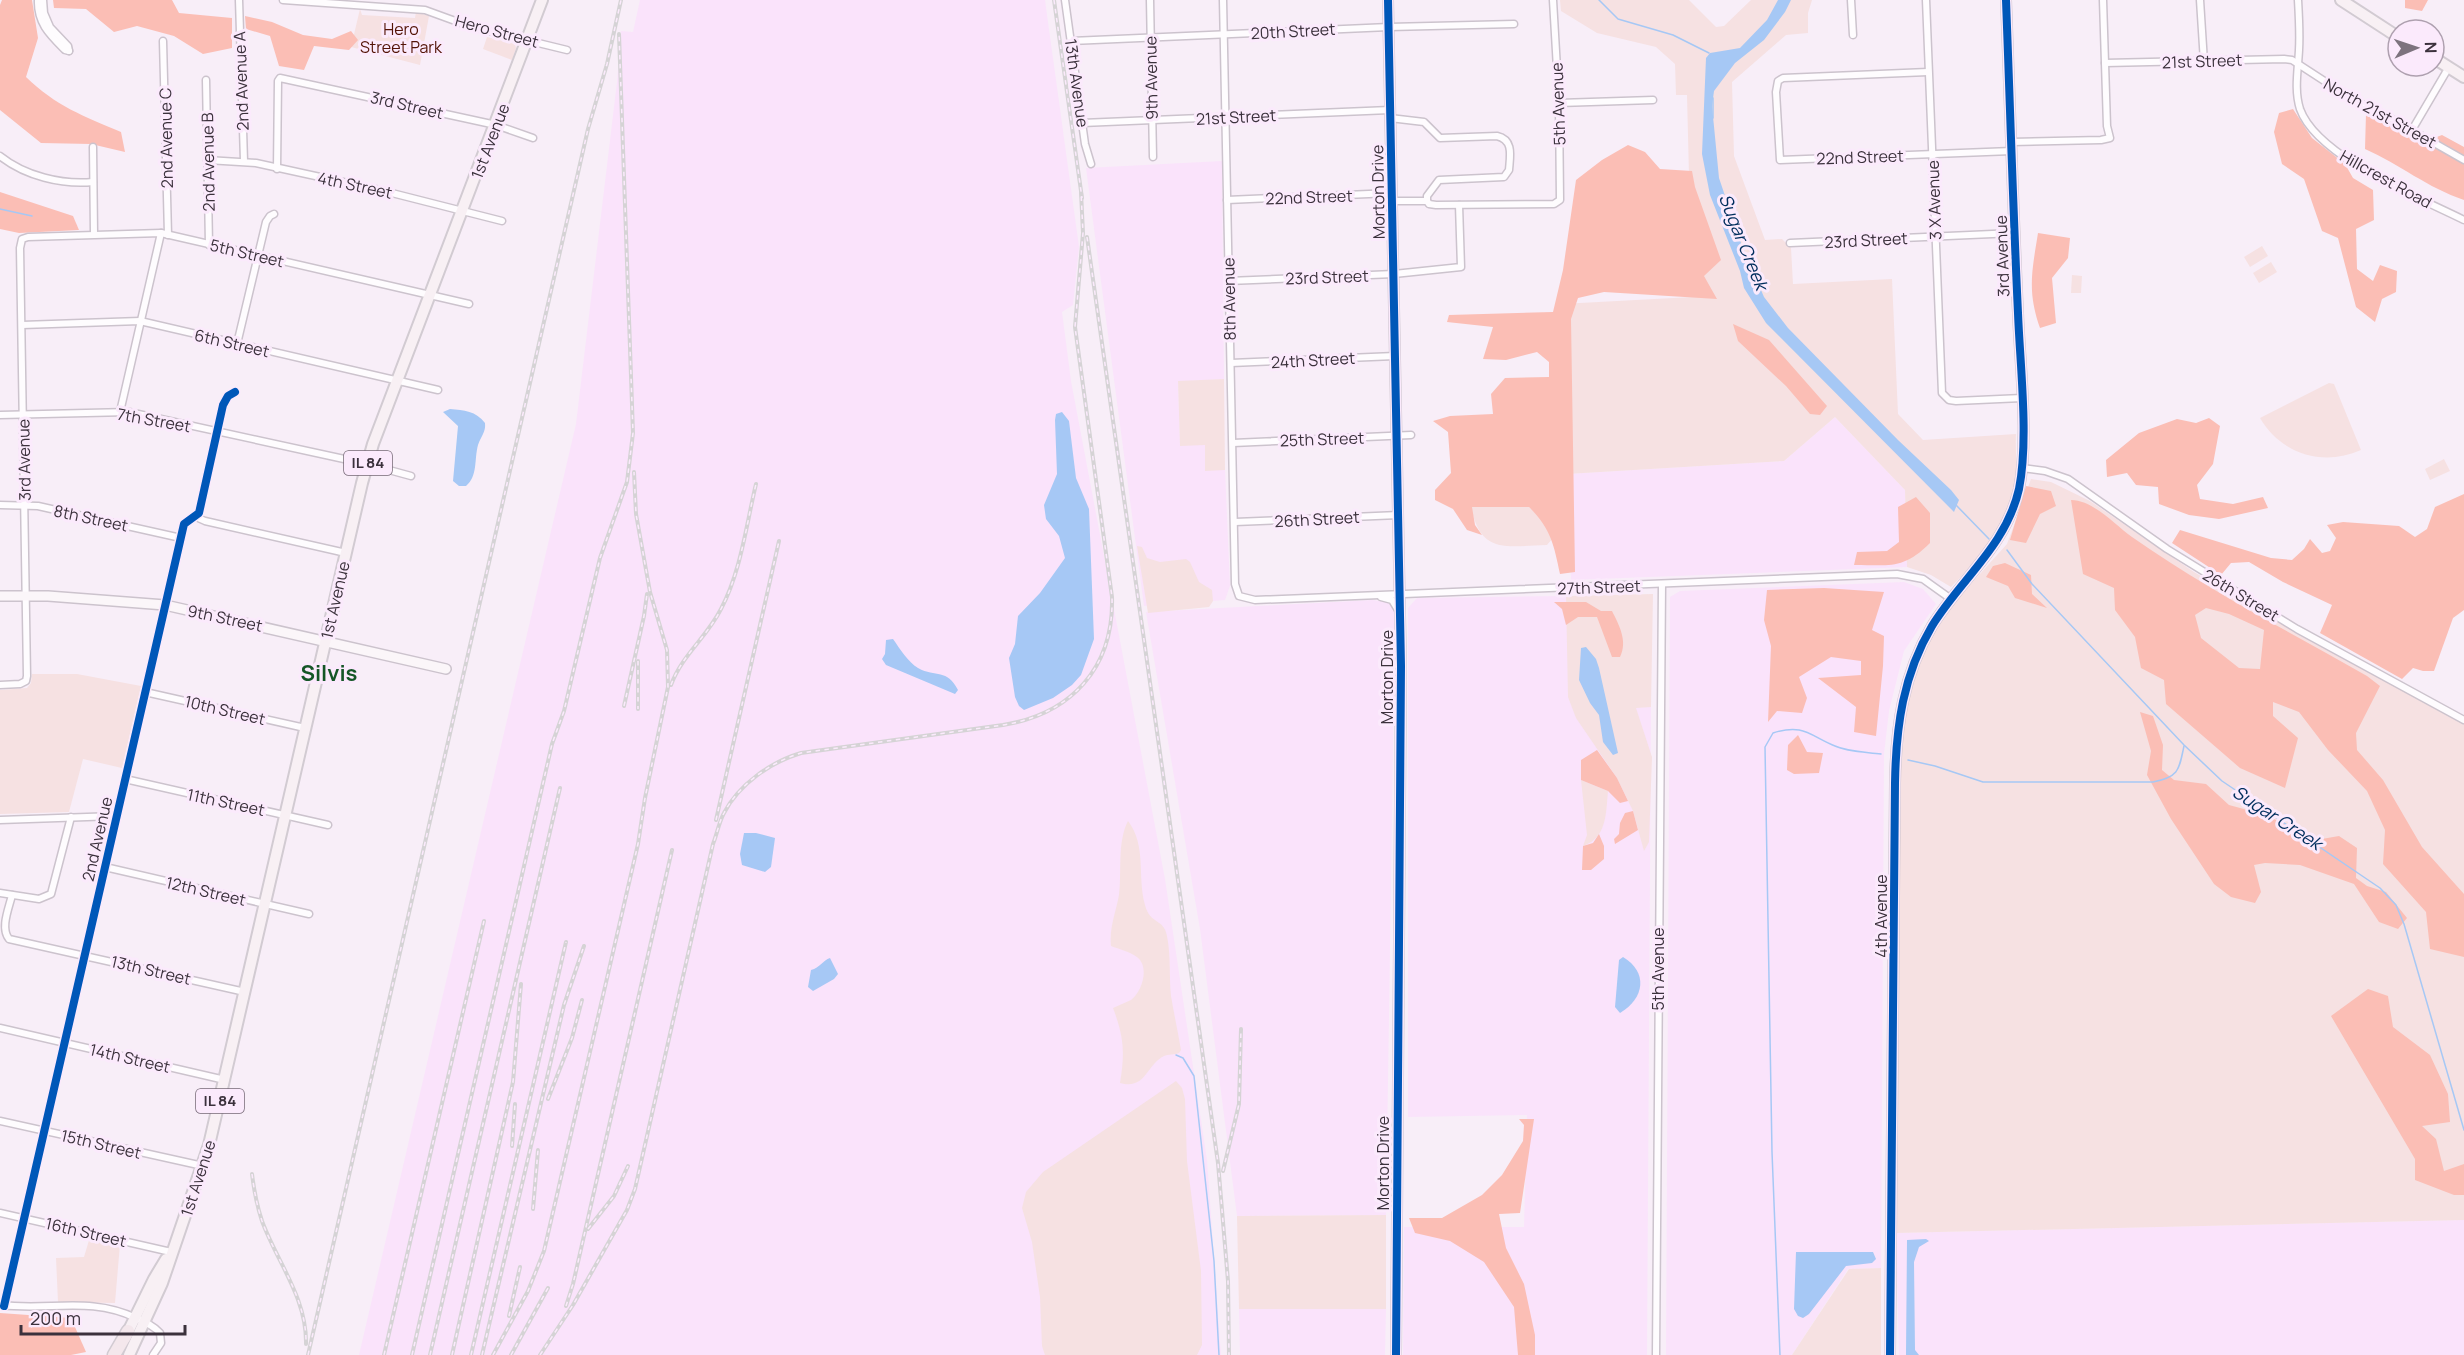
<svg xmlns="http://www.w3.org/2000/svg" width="2464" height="1355" font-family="Manrope,sans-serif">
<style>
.built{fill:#fae3fb}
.green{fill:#f6e1e2}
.forest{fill:#fbbeb5;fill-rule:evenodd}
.water{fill:#a6c8f5}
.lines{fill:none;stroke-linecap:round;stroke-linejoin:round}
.stream{stroke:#a6c8f5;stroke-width:1.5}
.street-casing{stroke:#ccc3cd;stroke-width:9}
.secondary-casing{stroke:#ccc3cd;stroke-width:12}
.primary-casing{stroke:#d2cbd2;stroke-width:14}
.highway-casing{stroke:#d2cbd2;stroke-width:15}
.street{stroke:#fefcfe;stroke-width:6}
.secondary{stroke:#fbf6f9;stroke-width:9}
.primary{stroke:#f8f0f4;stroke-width:10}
.highway{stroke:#f4e7ec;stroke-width:12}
.rail-casing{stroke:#d5d3d5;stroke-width:4}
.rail{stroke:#fbeafc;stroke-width:1.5;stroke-dasharray:4.5;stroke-linecap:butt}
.cycleway-casing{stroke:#fbeafc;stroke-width:11}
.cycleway{stroke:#0057b8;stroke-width:8}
.labels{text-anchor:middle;stroke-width:6;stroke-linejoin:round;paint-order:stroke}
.shield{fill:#fbeafc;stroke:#756876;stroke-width:1.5}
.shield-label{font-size:15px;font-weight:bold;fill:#3b313c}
.park-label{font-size:16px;fill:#531407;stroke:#fbeafc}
.street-label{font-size:16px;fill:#3b313c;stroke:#fbeafc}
.water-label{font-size:18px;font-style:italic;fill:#002e5d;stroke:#fbeafc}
.district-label{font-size:22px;font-weight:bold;fill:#155627;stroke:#fbeafc}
</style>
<rect width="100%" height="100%" fill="#f8eef8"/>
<g class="built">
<polygon points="640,0 1045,0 1079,247 1073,305 1062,312 1071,381 1165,879 1207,1160 1221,1355 359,1355 576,424 617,82 621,31 633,32"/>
<polygon points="1222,161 1224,379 1178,382 1180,445 1205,445 1205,470 1225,470 1230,586 1225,600 1144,606 1086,168"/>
<polygon points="1835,417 1905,490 1907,567 1571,580 1567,474 1784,461"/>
<polygon points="1904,582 1923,589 1936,604 1904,651 1889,711 1884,754 1881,1268 1848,1269 1792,1355 1666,1355 1670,597 1680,591"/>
<polygon points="1566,596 1575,709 1651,707 1647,1355 1403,1355 1404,1227 1524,1227 1527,1115 1408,1117 1408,608 1417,598"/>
<polygon points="1372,600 1387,602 1393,607 1395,616 1386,1215 1237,1216 1200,929 1146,612"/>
<polygon points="2464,1220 2464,1355 1899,1355 1896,1233"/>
<polygon points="1239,1309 1386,1309 1385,1355 1240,1355"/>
</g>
<g class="green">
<path d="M1560,0H1689L1716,27L1724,26L1751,0H1812L1808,13V33L1786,35L1732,82L1734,156L1765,240L1782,239L1791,248L1793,284L1892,279L1898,414L1923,440L2016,434C2015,450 2018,470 2014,485C2005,527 1981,557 1951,587L1931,575L1907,567L1905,490L1835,417L1784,461L1567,474L1561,304L1692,297L1687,95H1676L1675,64L1656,47L1597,33L1561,11Z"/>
<polygon points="360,9 362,15 415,18 416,12 429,16 420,65 351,47"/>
<polygon points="487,37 515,44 516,48 512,60 483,49"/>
<polygon points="2262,246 2268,256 2250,267 2244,257"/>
<polygon points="2271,262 2277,272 2259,283 2253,273"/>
<polygon points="2072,275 2082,276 2081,293 2071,293"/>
<polygon points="1224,379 1225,470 1205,471 1205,445 1180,446 1178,381"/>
<path d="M2329,383L2334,384L2361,450C2323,467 2281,454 2260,418Z"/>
<polygon points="2444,459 2450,471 2430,480 2425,469"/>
<polygon points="2031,479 2051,482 2090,501 2194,572 2347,660 2464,723 2464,1220 1896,1233 1901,727 1916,666 1925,648 1950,607 2007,544"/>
<path d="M1502,505L1529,507L1543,521L1552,539L1547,545C1506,546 1481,555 1471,507Z"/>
<polygon points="1137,546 1142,547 1147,558 1160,562 1186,559 1190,562 1199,582 1212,590 1213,601 1209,607 1148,613"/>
<polygon points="1653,594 1651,707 1636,708 1652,757 1649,842 1644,851 1633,811 1617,778 1576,718 1568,697 1566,596"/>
<polygon points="32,674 77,674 141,686 122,768 83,759 69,812 0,814 0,690 27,688 31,683"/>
<path d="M1581,780L1608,791C1606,813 1607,838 1583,846L1587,835Z"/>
<path d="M1128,821C1147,846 1137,876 1145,905C1150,925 1164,918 1167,936C1171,956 1169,976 1171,996C1174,1014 1178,1032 1181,1050L1179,1053C1175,1055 1168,1054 1164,1056C1146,1065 1146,1090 1120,1083C1125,1053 1124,1037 1113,1008C1119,1005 1125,1003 1131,1000C1142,992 1150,967 1137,957C1130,952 1119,949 1111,946C1109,928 1116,912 1119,895C1122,872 1117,842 1128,821Z"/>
<polygon points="1176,1081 1182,1088 1185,1099 1187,1161 1201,1271 1202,1345 1197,1355 1045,1355 1042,1346 1040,1297 1032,1242 1022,1208 1026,1192 1043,1172"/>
<polygon points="1386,1215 1386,1309 1239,1309 1237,1216"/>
<polygon points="90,1237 120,1244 115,1303 58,1302 56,1258 84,1257"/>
<polygon points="1881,1268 1881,1355 1792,1355 1849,1269"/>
</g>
<g class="forest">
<path d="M2,0H32L38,38L26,77C56,106 83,116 121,132L125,152L91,144L41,143L0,110V5Z"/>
<polygon points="53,0 172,0 179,13 232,18 232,48 203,54 174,36 137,26 114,32 86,9 54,8"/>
<polygon points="2405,0 2428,0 2422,11 2405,8"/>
<polygon points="245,16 272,22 303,35 332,39 351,31 358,40 349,50 314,46 304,70 279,66 270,36 246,29"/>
<polygon points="2293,109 2312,138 2345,164 2353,178 2373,190 2374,220 2356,229 2357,269 2373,281 2380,265 2397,271 2396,292 2382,299 2375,322 2356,307 2338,238 2322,231 2304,179 2282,164 2274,132 2279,113"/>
<path d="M2366,114L2421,139L2464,164V200C2428,188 2399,164 2365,149Z"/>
<polygon points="2442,135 2464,147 2464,156 2434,138"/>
<path d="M1628,145L1645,152L1660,169L1692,171L1695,187L1721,260L1704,276L1717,299L1604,292L1578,298L1571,319L1575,572L1560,574C1554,545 1551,529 1529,507H1472L1475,525L1482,535L1467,530L1453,509L1435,500V490L1451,473L1448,432L1433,421L1450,416L1493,414L1491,394L1505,378L1549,377V362L1537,352L1506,360L1483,359L1493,327L1447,322L1449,315L1553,312L1563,270L1576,180L1602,160Z"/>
<polygon points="0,192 73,216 79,230 19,233 0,229"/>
<path d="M2038,233L2070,238L2068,258L2052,278L2056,323L2040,328C2027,291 2032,271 2038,233Z"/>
<polygon points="1733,324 1769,340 1827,406 1820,415 1810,414 1786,386 1738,341"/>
<polygon points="2209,418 2220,426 2213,464 2197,485 2200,499 2233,504 2263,497 2268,508 2219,519 2189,515 2159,504 2158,487 2136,485 2127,473 2107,477 2106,460 2139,433 2177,419 2196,423"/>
<polygon points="2026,486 2051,491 2056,506 2040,514 2026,543 2010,540"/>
<polygon points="2464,494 2464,610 2453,618 2434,671 2423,671 2413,668 2402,679 2320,633 2332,605 2283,582 2249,562 2231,563 2221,575 2172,543 2180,530 2271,558 2292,560 2304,549 2310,539 2322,553 2330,551 2336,538 2327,525 2343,522 2399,526 2415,537 2427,529 2435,507"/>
<path d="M1916,497L1930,513V543C1903,570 1889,565 1854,565L1857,552L1887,551L1899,542L1898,507Z"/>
<path d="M2071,500C2093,500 2114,524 2132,537C2206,589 2288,631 2367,676L2380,686L2356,733L2357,750L2383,780L2422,847L2464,894V957L2430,949L2426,912L2383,864L2385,830L2367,791L2328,750L2299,712L2273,702V716L2298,738L2285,788L2240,768L2166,704L2164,680L2141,668L2135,637L2115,610L2114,588L2083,574ZM2206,608L2229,614L2264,630L2260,669L2239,668L2201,638L2195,615Z"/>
<polygon points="2005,563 2031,575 2032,594 2047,608 2015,598 2008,586 1986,577 1993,566"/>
<polygon points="1824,588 1884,592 1872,630 1884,636 1883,666 1876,736 1854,732 1856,707 1818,678 1861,675 1861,661 1831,657 1799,677 1807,698 1802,713 1777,711 1768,722 1771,646 1764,620 1767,590"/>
<path d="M1554,602H1586L1601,611H1612C1619,625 1628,641 1620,657H1612L1597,617H1578L1566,625L1562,609Z"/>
<polygon points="2140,712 2153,716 2163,745 2162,770 2174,780 2206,784 2229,805 2266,815 2316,840 2339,836 2357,848 2356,878 2367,886 2386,892 2407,918 2398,929 2379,922 2354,884 2300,865 2265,863 2254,865 2261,892 2255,903 2231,897 2214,884 2171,819 2147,775 2151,751"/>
<polygon points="1798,735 1807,752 1823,753 1819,773 1794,774 1787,770 1788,745"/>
<polygon points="1597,750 1617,778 1628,801 1620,803 1608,791 1581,780 1581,760"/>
<polygon points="1633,811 1638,830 1615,844 1614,839 1619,834 1620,823 1625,813"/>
<polygon points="1599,834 1604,846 1604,859 1591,870 1582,870 1583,846 1593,843"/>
<polygon points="2368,989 2388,996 2393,1027 2430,1055 2448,1094 2450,1122 2422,1126 2436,1139 2444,1171 2464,1164 2464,1195 2454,1195 2415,1180 2415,1159 2331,1016"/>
<polygon points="1519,1119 1534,1119 1520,1213 1499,1214 1506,1248 1524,1284 1535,1335 1535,1355 1518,1355 1514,1307 1484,1262 1450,1241 1415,1233 1409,1218 1442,1218 1482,1195 1502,1175 1523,1141 1524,1125"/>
<polygon points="0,1313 71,1318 86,1352 71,1355 0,1355"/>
</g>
<g class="water">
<polygon points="1778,0 1791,0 1785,12 1764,40 1735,63 1714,91 1712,106 1719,178 1741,243 1764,297 1788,328 1898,440 1951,490 1959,500 1954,512 1766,323 1744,288 1740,271 1710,195 1702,154 1706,58 1710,53 1740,48 1767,20"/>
<path d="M450,409C464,410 476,411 485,423C486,432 481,436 478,445C474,460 478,476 466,486H459L453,481L458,426L443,412Z"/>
<polygon points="1062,412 1069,421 1076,478 1089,509 1094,639 1081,675 1072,685 1053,698 1024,710 1019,706 1015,697 1009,658 1015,644 1018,616 1040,593 1065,558 1059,536 1046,519 1044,505 1057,474 1055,420 1056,414"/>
<path d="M893,639C900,649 908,662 918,668C936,678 947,668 958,690L955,694L886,665L882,659L885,654L886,640Z"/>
<polygon points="1586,647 1596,659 1599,668 1618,753 1613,755 1603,742 1599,715 1590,703 1579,680 1581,648"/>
<polygon points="744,833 756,833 775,838 771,867 765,872 742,865 740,854"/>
<path d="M1623,957C1648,972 1645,998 1620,1013L1615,1007L1619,960Z"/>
<path d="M830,958L838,974L834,979L813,991L808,987L811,970C820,968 823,960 830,958Z"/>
<polygon points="1926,1239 1929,1241 1919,1247 1914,1262 1915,1350 1919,1355 1906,1355 1907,1240"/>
<polygon points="1796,1252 1873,1252 1876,1259 1872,1263 1846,1266 1809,1314 1803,1318 1798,1316 1794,1309"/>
</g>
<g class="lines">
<g class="stream">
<polyline points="1599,0 1618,19 1673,35 1709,53"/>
<polyline points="1713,118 1713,98"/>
<polyline points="0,209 32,216"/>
<polyline points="1956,505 1989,539"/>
<polyline points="2007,550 2032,584 2184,745 2222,781 2380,888 2396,905 2404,924 2464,1130"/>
<path d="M1908,760L1935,766L1983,782H2153C2179,777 2179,770 2184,746"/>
<polyline points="1176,1055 1183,1058 1194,1076 1214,1261 1219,1355"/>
<path d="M1780,1355L1772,1152L1765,747L1773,733C1804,723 1810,736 1835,746C1848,752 1867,752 1881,754"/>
</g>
<defs>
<g id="street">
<path d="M38,0C37,23 50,35 65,50L69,51"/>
<polyline points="43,0 44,13 50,27 68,46 69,51"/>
<polyline points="239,0 244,161"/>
<polyline points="283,0 425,10 469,26 567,50"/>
<polyline points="1065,0 1085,144 1091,164"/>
<polyline points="1150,0 1153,157"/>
<polyline points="1223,0 1235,584 1239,596 1255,600 1897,574 1923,579 1951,599"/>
<polyline points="1851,0 1853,35"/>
<polyline points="1926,0 1942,393 1949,400 1956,401 2022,398"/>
<polyline points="2200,0 2204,62"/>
<path d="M2298,0C2299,17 2300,34 2299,50C2298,70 2294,90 2300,109C2317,157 2420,198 2464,220"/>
<polyline points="163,41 168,235"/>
<polyline points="1071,41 1389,27 1514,24"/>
<polyline points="2105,63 2284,59 2292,60 2352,99 2385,115 2464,160"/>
<polyline points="1928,72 1783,78 1778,81 1776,92 1780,160 2012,151"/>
<polyline points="206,80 209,245"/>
<polyline points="1559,103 1653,100"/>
<path d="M1390,118L1424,122L1440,138L1497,136C1514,140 1510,156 1509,170L1504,177L1439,180L1427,196V201"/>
<polyline points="1082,123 1390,110"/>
<polyline points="2412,130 2449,67"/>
<polyline points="2011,142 2101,140 2110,138 2107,126 2103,0"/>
<polyline points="93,147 94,234"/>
<path d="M0,156C25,176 62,185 93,182"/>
<polyline points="207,160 256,163 384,191 502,221"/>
<polyline points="277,169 278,81 280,78 496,125 533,138"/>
<polyline points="1227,200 1392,193"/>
<polyline points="1392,201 1427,201 1429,204 1436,205 1554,204 1560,200 1559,103 1553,0"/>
<polyline points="1790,243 2015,233"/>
<polyline points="1228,281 1394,274 1461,267 1459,205"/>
<polyline points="22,325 140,321 438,390"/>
<polyline points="237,344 266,222 270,216 274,214"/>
<polyline points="1231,363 1395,356"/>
<polyline points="120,412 161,233"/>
<polyline points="0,415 129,412 367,464 411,476"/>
<polyline points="1233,443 1411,435"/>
<polyline points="2022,468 2045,471 2068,479 2167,549 2297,629 2464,720"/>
<polyline points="0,505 38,506 181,538"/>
<polyline points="196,517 205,521 346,553"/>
<polyline points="1235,522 1399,515"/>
<polyline points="1381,597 1392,600 1398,610"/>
<polyline points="0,685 20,684 26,681 27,676 20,248 22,239 28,237 161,233 469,304"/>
<polyline points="145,692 305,728"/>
<polyline points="125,779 328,825"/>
<polyline points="0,820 116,816"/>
<polyline points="105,867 309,914"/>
<polyline points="0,893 39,899 51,894 71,817"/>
<path d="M12,895C9,908 0,928 9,939L245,992"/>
<polyline points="0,1028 225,1080"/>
<polyline points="0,1121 203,1166"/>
<polyline points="0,1213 171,1252"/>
<path d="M1,1305C50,1311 90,1296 136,1318C145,1322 154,1326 160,1333L161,1343L153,1355"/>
<polyline points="4,1306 184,524 199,513 223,405 228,396 235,392"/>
<polyline points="1656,1355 1662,584"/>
</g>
<g id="secondary">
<polyline points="1388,0 1401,666 1396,1355"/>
<polyline points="0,596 48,596 165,605 446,669"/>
<path d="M1890,1355L1895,783C1896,726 1903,675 1932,626C1961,579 2006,546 2019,489C2029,439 2020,366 2018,313C2013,209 2010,104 2006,0"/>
</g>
<g id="primary">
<polyline points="2341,0 2398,37"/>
<polyline points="2434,58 2464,77"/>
<polyline points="125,1338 154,1279 166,1259"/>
<polyline points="129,1355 162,1283 209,1145 362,483 373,444 542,0"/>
</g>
<polyline id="highway" points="114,1355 128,1331"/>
</defs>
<use href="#street" class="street-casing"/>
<use href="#secondary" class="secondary-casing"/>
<use href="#primary" class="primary-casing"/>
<use href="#highway" class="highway-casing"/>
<use href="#street" class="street"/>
<use href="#secondary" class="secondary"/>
<use href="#primary" class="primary"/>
<use href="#highway" class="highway"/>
<defs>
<g id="rail">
<polyline points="1054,0 1082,198"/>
<polyline points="1087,237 1218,1163 1228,1281 1229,1355"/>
<polyline points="638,661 638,709"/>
<path d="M671,685C682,655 707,637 721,609C741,571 746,526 756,484"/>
<polyline points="624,706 644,616 647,594"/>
<polyline points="716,820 779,541"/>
<polyline points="548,1099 572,1038 582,1000"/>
<polyline points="512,1146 515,1104"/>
<polyline points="1223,1171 1239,1104 1241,1029"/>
<path d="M252,1174C254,1190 257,1206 262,1221C277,1262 307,1298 306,1344"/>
<polyline points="533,1209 538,1150"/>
<polyline points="588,1229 614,1196 628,1166"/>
<polyline points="566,1306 573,1284 672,850"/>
<polyline points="509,1316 520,1267"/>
<polyline points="308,1355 588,129 607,64 621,0"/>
<polyline points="384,1355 484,921"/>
<polyline points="412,1355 552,744 564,711 600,558 627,482 633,433 619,34"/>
<polyline points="430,1355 560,788"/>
<polyline points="452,1355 513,1082 521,984"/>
<polyline points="471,1355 566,942"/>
<polyline points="482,1355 564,1005 584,946"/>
<polyline points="493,1355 528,1291 544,1251 638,844 645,798 668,687 667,650 650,592 636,514 634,472"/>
<polyline points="511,1355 548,1288"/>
<path d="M540,1355L573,1305L627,1210L635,1189L713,844C717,834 719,822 724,813C739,784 771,762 801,753L1003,725C1071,714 1114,668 1112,597L1075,327L1083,233L1081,192"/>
</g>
</defs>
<use href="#rail" class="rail-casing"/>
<use href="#rail" class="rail"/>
<defs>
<g id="cycleway">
<polyline points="1388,0 1401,666 1396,1355"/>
<polyline points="4,1306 184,524 199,513 223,405 228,396 235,392"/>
<path d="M1890,1355L1895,783C1896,726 1903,675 1932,626C1961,579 2006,546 2019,489C2029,439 2020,366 2018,313C2013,209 2010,104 2006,0"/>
</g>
</defs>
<use href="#cycleway" class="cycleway-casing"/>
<use href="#cycleway" class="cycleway"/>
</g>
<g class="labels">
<g class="shield">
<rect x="344" y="451" width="48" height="24" rx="4.5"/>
<rect x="196" y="1089" width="48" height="24" rx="4.5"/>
</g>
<g class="shield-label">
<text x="368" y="468">IL 84</text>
<text x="220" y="1106">IL 84</text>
</g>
<g class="park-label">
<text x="401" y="35">Hero<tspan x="401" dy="18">Street Park</tspan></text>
</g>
<g class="street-label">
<text transform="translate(497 31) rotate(15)" y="6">Hero Street</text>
<text transform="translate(1293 31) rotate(-3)" y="6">20th Street</text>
<text transform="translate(2202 61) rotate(-2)" y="6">21st Street</text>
<text transform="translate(1151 78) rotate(-91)" y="6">9th Avenue</text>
<text transform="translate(241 81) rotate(-92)" y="6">2nd Avenue A</text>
<text transform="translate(1077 83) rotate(82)" y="6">13th Avenue</text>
<text transform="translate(1558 104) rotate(-92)" y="6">5th Avenue</text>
<text transform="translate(407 105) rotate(13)" y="6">3rd Street</text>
<text transform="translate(2380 113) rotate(29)" y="6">North 21st Street</text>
<text transform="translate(1236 117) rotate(-3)" y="6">21st Street</text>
<text transform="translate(166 138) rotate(-91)" y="6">2nd Avenue C</text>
<text transform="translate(490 141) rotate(-69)" y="6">1st Avenue</text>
<text transform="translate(1860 157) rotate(-2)" y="6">22nd Street</text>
<text transform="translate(208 162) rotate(-91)" y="6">2nd Avenue B</text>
<text transform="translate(2386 179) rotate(29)" y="6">Hillcrest Road</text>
<text transform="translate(355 185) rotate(12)" y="6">4th Street</text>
<text transform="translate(1378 192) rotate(-91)" y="6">Morton Drive</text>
<text transform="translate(1309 197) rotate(-2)" y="6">22nd Street</text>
<text transform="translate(1934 200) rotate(-92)" y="6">3 X Avenue</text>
<text transform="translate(1866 240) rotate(-3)" y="6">23rd Street</text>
<text transform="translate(247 253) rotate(13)" y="6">5th Street</text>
<text transform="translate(2002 256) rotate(-92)" y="6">3rd Avenue</text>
<text transform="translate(1327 277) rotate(-2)" y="6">23rd Street</text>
<text transform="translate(1229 299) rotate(-91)" y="6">8th Avenue</text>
<text transform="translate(232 343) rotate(13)" y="6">6th Street</text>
<text transform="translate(1313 360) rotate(-3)" y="6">24th Street</text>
<text transform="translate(154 420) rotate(10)" y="6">7th Street</text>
<text transform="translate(1322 439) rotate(-2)" y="6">25th Street</text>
<text transform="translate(24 460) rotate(-91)" y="6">3rd Avenue</text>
<text transform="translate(91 518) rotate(12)" y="6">8th Street</text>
<text transform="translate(1317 519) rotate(-3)" y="6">26th Street</text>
<text transform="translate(1599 587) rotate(-2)" y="6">27th Street</text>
<text transform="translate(2241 595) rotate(31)" y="6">26th Street</text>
<text transform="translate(335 600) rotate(-77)" y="6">1st Avenue</text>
<text transform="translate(225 618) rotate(12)" y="6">9th Street</text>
<text transform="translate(1387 677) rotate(-90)" y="6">Morton Drive</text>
<text transform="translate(225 710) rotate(13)" y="6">10th Street</text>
<text transform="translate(226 802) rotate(12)" y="6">11th Street</text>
<text transform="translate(97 839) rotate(-77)" y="6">2nd Avenue</text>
<text transform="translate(206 891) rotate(13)" y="6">12th Street</text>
<text transform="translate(1881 916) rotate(-90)" y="6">4th Avenue</text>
<text transform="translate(1658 969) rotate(-90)" y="6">5th Avenue</text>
<text transform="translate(151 970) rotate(13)" y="6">13th Street</text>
<text transform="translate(130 1058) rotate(13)" y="6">14th Street</text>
<text transform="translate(101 1144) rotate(13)" y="6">15th Street</text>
<text transform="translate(1383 1163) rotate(-90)" y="6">Morton Drive</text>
<text transform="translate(198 1178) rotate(-72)" y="6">1st Avenue</text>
<text transform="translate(86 1232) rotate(13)" y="6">16th Street</text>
</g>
<g class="water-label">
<text transform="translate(1743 242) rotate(68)" y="6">Sugar Creek</text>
<text transform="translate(2277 818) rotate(33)" y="6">Sugar Creek</text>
</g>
<g class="district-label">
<text x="329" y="681">Silvis</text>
</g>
</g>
<g transform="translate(2416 48) rotate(88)"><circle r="28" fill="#fbeafc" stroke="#aea0af" stroke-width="1.5"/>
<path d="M0-4.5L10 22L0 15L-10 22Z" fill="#7d737e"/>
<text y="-9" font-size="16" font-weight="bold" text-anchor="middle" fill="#3b313c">N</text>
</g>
<path d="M21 1325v9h164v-9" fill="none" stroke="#3b313c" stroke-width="3"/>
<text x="30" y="1325" font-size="18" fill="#3b313c" stroke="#fbeafc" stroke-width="4.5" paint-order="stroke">200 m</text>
</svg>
